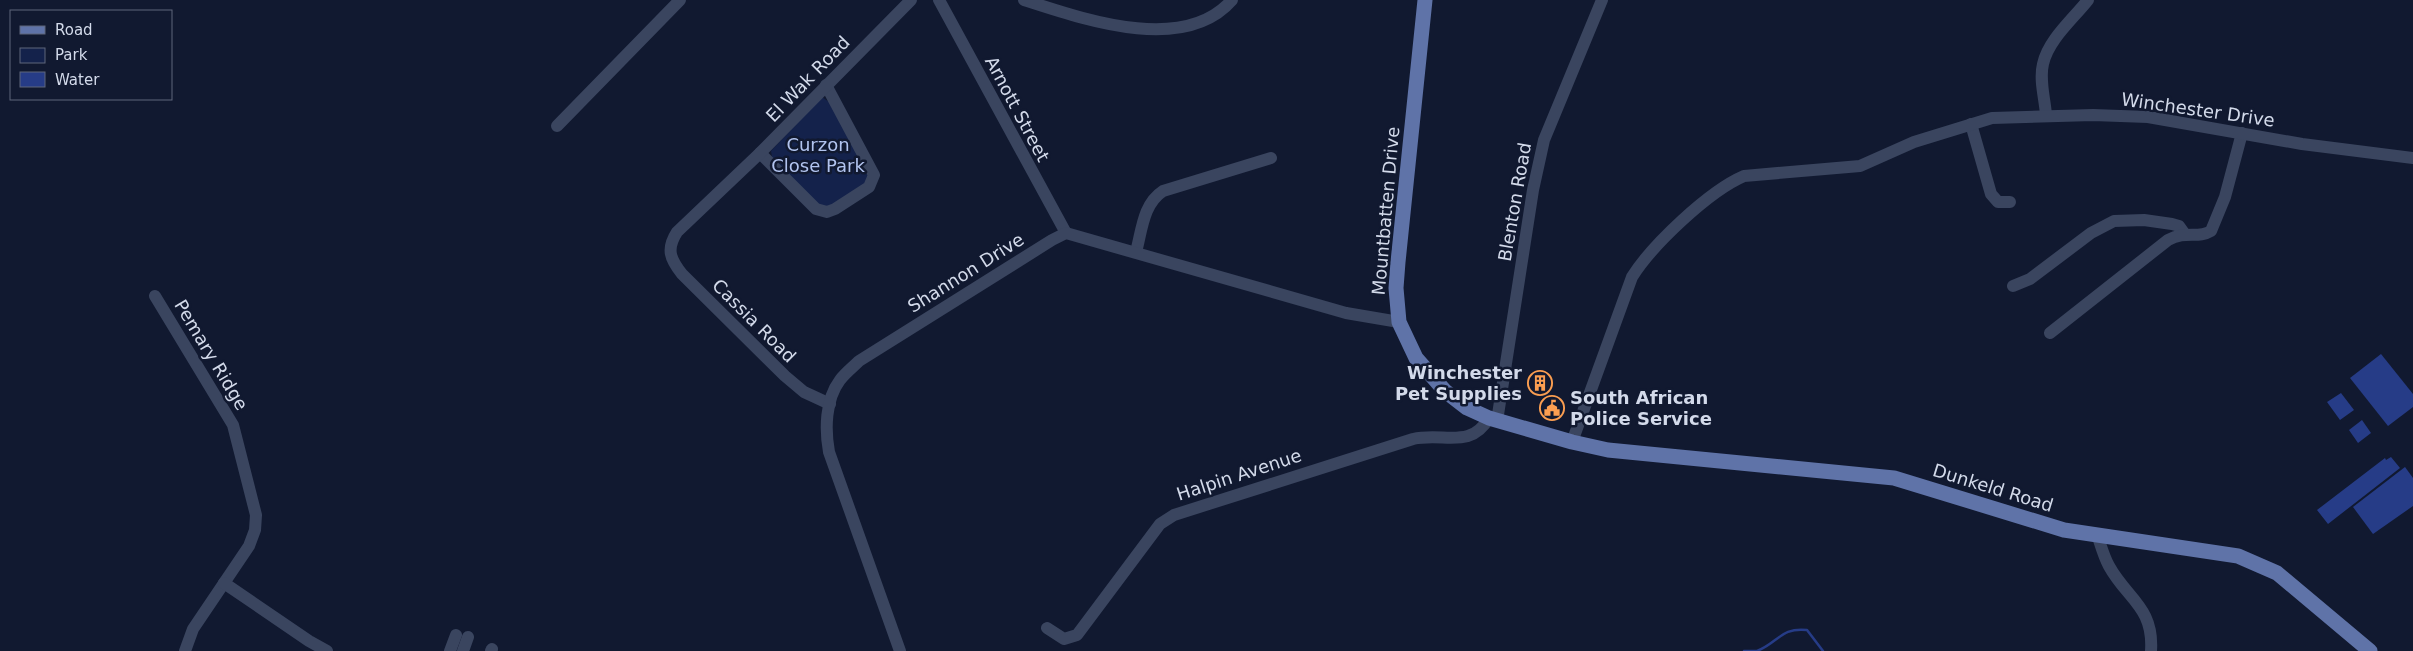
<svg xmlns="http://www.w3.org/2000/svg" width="2413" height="651" font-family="'DejaVu Sans',sans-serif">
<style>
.green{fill:#14224b}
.water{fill:#263c87}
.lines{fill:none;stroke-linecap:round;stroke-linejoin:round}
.stream{stroke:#263c87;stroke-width:2.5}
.minor{stroke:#3a455f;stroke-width:12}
.major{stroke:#5f73a8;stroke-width:15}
.labels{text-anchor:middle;stroke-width:5;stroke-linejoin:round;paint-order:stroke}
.street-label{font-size:18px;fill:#d3daea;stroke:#111930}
.park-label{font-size:18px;fill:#b2c4ef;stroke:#111930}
.poi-label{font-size:18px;font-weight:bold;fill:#d3daea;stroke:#111930;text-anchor:end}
</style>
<rect width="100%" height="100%" fill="#111930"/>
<polygon class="green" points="822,97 829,102 870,174 867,182 829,209 819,207 773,162 771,151"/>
<g class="water">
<polygon points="2381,354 2413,394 2413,407 2388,426 2350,378"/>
<polygon points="2341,393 2354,410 2340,420 2327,402"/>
<polygon points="2362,420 2371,433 2358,443 2349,430"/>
<polygon points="2391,457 2400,468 2328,524 2317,510 2385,458 2386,460"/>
<polygon points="2405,467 2413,478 2413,506 2373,534 2353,507"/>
</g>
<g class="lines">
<g class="stream">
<polyline points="1744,651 1756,651"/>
<path d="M1757,651C1778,643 1781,627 1807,630L1823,651"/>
</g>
<g class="minor">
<polyline points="939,0 1066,233"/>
<path d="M1024,0C1083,19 1184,55 1232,0"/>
<path d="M2046,115C2045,99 2039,80 2043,64C2048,40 2073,19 2088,0"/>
<polyline points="1971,124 1991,194 1998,202 2010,202"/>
<polyline points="557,126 680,0"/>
<polyline points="760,153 816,209 827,212 835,209 869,187 874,175 826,85"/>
<path d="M1136,252C1142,230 1143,204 1163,191L1271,158"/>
<polyline points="2013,286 2030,279 2091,233 2114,221 2144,220 2172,224 2179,226 2184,233"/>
<polyline points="155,296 233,425 256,515 255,530 249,546 193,629 185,651"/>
<path d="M2050,333L2168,240C2186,230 2198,239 2211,231L2225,197L2242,133"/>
<path d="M830,404L804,392L785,376L682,274C670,259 666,249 677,232L760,153L911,0"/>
<polyline points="1497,421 1533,190 1544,140 1602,0"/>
<path d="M1572,442L1632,277C1652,245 1709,191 1744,176L1860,166L1914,142L1992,118L2093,115L2148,117L2302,144L2413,158"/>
<path d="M2098,537C2101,546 2104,557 2109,566C2127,599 2154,607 2151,651"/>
<polyline points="224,583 309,641 327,651"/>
<path d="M1047,628L1064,639L1077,635L1160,524L1174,515L1413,439C1444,432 1470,450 1489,418"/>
<polyline points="450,651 456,635"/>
<polyline points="463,651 468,637"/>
<polyline points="491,651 492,649"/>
<path d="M900,651L829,452C825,430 825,400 840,380C845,373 853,367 859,361L1052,240L1066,233L1346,313L1399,322"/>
</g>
<polyline class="major" points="1425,0 1398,262 1396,288 1399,322 1416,358 1445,391 1467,408 1489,418 1572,442 1608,450 1894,478 2064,530 2238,556 2277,573 2370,651"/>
</g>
<defs>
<symbol id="building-ring" viewBox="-11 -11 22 22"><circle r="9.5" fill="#111930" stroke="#fb9e51" stroke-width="1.5"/><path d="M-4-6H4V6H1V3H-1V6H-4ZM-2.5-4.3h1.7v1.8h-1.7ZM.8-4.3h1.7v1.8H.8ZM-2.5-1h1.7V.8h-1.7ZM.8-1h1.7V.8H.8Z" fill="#fb9e51"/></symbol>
<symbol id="civic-ring" viewBox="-11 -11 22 22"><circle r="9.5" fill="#111930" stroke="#fb9e51" stroke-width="1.5"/><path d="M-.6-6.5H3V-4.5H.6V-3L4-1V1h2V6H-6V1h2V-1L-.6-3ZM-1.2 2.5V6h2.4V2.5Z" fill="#fb9e51"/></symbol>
</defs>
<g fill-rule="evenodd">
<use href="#building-ring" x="1526" y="369" width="28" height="28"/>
<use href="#civic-ring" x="1538" y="394" width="28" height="28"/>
</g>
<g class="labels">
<g class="street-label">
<text transform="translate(808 79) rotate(-46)" y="6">El Wak Road</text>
<text transform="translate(1017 109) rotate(62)" y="6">Arnott Street</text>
<text transform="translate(2198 110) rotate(8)" y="6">Winchester Drive</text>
<text transform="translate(1515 202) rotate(-80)" y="6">Blenton Road</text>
<text transform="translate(1386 211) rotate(-85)" y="6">Mountbatten Drive</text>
<text transform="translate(966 273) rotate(-32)" y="6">Shannon Drive</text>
<text transform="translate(754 321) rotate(45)" y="6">Cassia Road</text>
<text transform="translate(211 355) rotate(59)" y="6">Pemary Ridge</text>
<text transform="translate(1239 475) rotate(-18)" y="6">Halpin Avenue</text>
<text transform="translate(1993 488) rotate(17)" y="6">Dunkeld Road</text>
</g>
<g class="park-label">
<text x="818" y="151">Curzon<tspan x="818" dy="21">Close Park</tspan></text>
</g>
<g class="poi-label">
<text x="1522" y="379">Winchester<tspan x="1522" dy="21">Pet Supplies</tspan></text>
<text x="1570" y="404" text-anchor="start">South African<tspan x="1570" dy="21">Police Service</tspan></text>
</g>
</g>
<rect x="10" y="10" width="162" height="90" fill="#111930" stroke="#5f667a"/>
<rect x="20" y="26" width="25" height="8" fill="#5f73a8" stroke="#5f667a"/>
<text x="55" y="35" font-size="15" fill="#d3daea">Road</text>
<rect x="20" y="48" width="25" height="15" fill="#14224b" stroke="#5f667a"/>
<text x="55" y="60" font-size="15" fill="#d3daea">Park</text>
<rect x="20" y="72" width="25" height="15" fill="#263c87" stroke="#5f667a"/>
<text x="55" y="85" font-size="15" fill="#d3daea">Water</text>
</svg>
